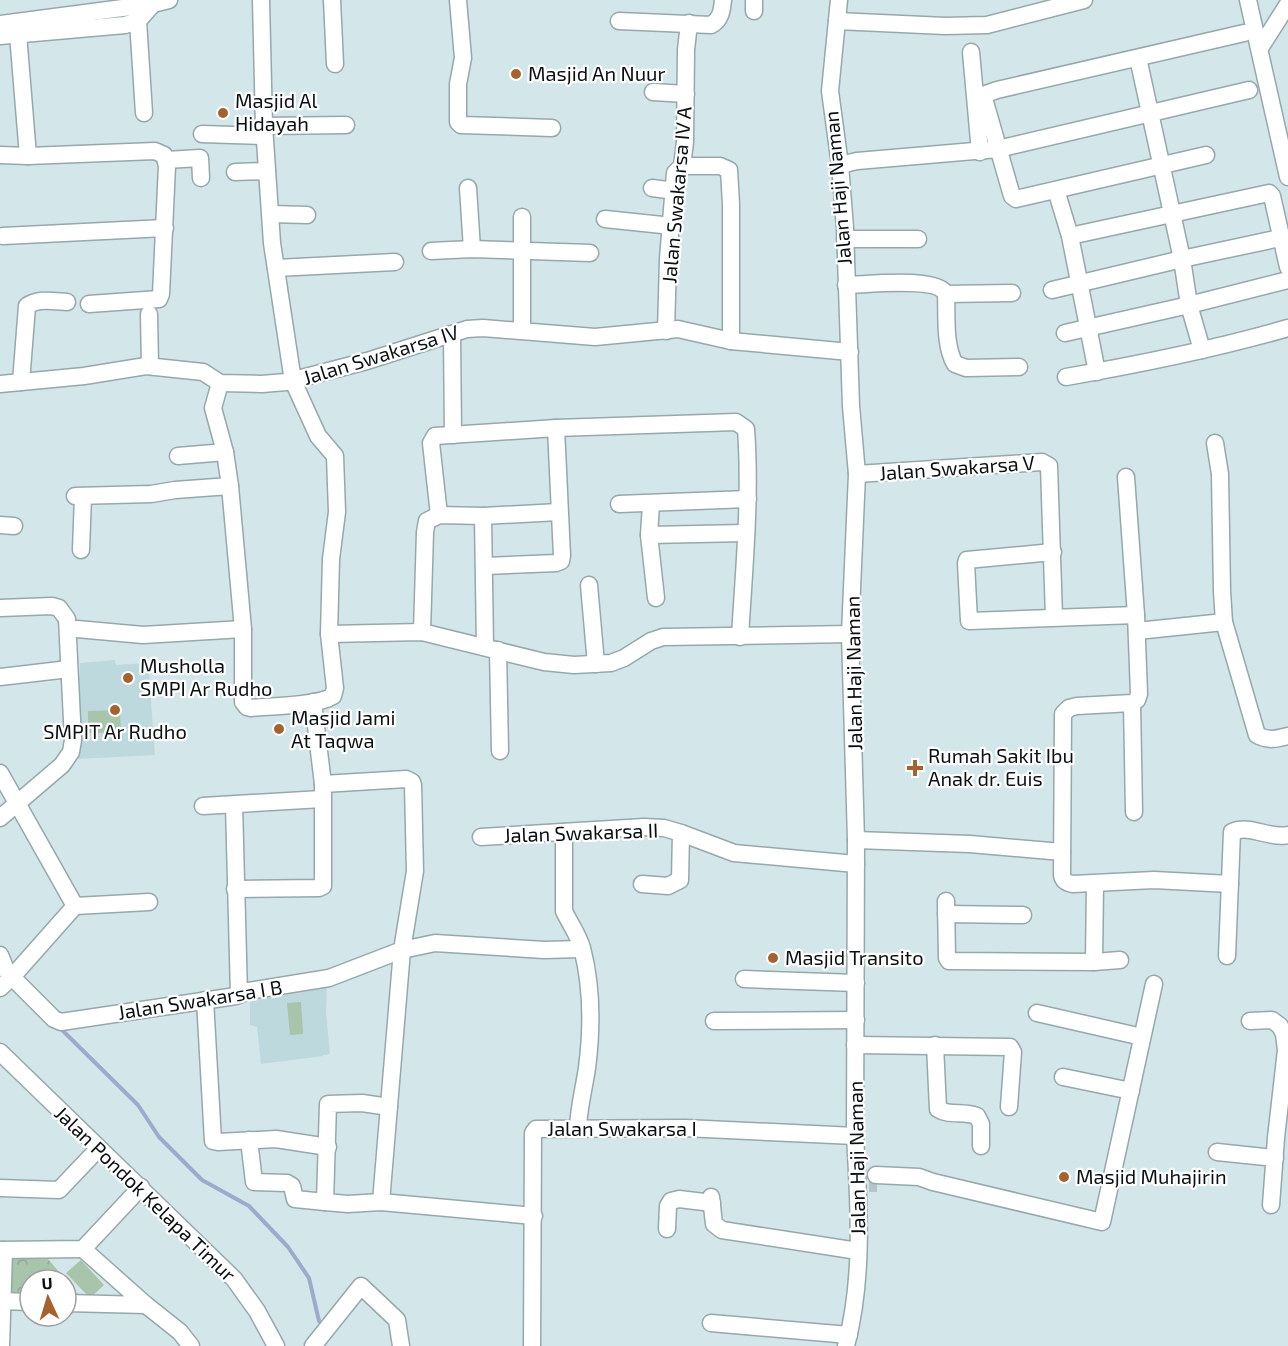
<svg xmlns="http://www.w3.org/2000/svg" width="1288" height="1346" font-family="'Exo 2',sans-serif">
<style>
.built{fill:#bdd9de}
.grass{fill:#a8c4ab}
.park{fill:url(#park-crowns)}
.lines{fill:none;stroke-linecap:round;stroke-linejoin:round}
.stream{stroke:#9daacc;stroke-width:4}
.minor-tunnel{stroke:#b5c6c9;stroke-width:16;stroke-dasharray:16 8;stroke-linecap:butt}
.minor-casing{stroke:#96a8ab;stroke-width:19}
.minor{stroke:#fff;stroke-width:16}
.poi-dot{fill:#a4632e;stroke:#fff;stroke-width:2}
.labels{text-anchor:middle;stroke-width:4.5;stroke-linejoin:round;paint-order:stroke}
.poi-label{font-size:20px;fill:#0a1011;stroke:#fff;text-anchor:start}
.street-label{font-size:20px;fill:#0a1011;stroke:#fff}
</style>
<defs>
<pattern id="park-crowns" width="20" height="18" patternUnits="userSpaceOnUse" patternTransform="scale(1.5)"><rect width="20" height="18" fill="#a8c4ab"/><path d="M2 6a3 3 0 1 1 6 0M12 15a3 3 0 1 1 6 0" fill="none" stroke="#8fa792"/></pattern>
</defs>
<rect width="100%" height="100%" fill="#d3e6e9"/>
<g class="built">
<polygon points="115,660 116,665 148,663 155,755 77,759 80,663"/>
<polygon points="327,984 326,1012 330,1054 323,1055 323,1056 261,1064 257,1027 250,1025 250,993"/>
</g>
<g class="grass">
<polygon points="120,710 121,732 88,733 88,711"/>
<polygon points="301,1002 303,1034 290,1035 287,1003"/>
<polygon points="81,1260 104,1285 90,1298 66,1273"/>
</g>
<polygon class="park" points="7,1243 60,1246 48,1259 83,1300 66,1299 66,1280 30,1280 30,1299 5,1298"/>
<g class="lines">
<polyline class="stream" points="60,1028 138,1105 159,1137 202,1180 249,1206 288,1247 309,1278 319,1321"/>
<polyline class="minor-tunnel" points="869,1184 877,1184"/>
<defs>
<g id="minor">
<polyline points="332,0 335,64"/>
<polyline points="458,0 463,58 458,84 458,122 461,125 552,128"/>
<polyline points="754,0 754,11"/>
<path d="M839,0L830,91L840,165L845,228L851,406L857,474L850,634L856,840L855,1136C859,1205 864,1278 846,1346"/>
<polyline points="1248,0 1288,177"/>
<polyline points="138,21 144,113"/>
<path d="M619,21L711,25C721,20 722,10 723,0"/>
<polyline points="837,21 945,26 987,25 1084,0"/>
<polyline points="0,24 153,4 169,0"/>
<polyline points="18,34 28,156"/>
<polyline points="0,36 125,25 138,21 153,4"/>
<polyline points="1260,48 1288,4"/>
<polyline points="971,52 980,152"/>
<polyline points="1138,58 1182,259 1189,305 1202,350"/>
<polyline points="653,92 686,94"/>
<polyline points="264,126 346,125"/>
<polyline points="202,134 264,136"/>
<polyline points="0,155 28,156 155,151 164,155 167,166 161,294 159,299 89,304"/>
<polyline points="1206,155 1016,199 1012,196 983,95 997,90 1244,33"/>
<polyline points="166,160 200,158 201,178"/>
<polyline points="840,165 857,161 998,149 1249,90"/>
<polyline points="682,166 720,166 729,170 731,204 731,341"/>
<polyline points="235,172 267,171"/>
<polyline points="468,188 472,249"/>
<polyline points="652,188 675,191"/>
<polyline points="1056,190 1070,236 1097,372"/>
<polyline points="271,214 307,215"/>
<polyline points="605,219 672,226"/>
<polyline points="3,236 165,228"/>
<polyline points="1070,236 1269,193 1272,196 1288,267"/>
<polyline points="845,239 918,239"/>
<polyline points="431,251 472,249 590,253"/>
<polyline points="276,268 395,262"/>
<path d="M846,285C865,285 937,276 946,294L1012,293"/>
<polyline points="1052,290 1182,259 1280,238"/>
<path d="M946,294C947,316 944,345 955,364L966,368L1019,367"/>
<polyline points="149,314 150,366"/>
<polyline points="522,330 522,217"/>
<polyline points="666,331 668,259 675,173 682,166 685,142 686,50 689,23"/>
<polyline points="1065,333 1189,305 1288,280"/>
<polyline points="452,335 453,435"/>
<path d="M1066,377C1141,364 1215,349 1288,328"/>
<path d="M21,382L27,306C38,298 53,301 67,302"/>
<path d="M220,383L213,408L225,452L230,486L243,629V702L247,707L251,708C271,706 317,706 333,696L335,688L329,634L331,559L337,512L335,456L318,436L293,381L272,243L264,126L261,0"/>
<polyline points="0,384 84,376 146,366 203,372 220,383 262,384 286,382 367,361 467,329 483,328 595,337 678,329 731,341 850,352"/>
<path d="M1215,443L1220,474L1222,591L1224,622L1257,735C1268,741 1277,739 1288,736"/>
<polyline points="178,456 225,452"/>
<polyline points="857,474 1042,462 1049,466 1054,617"/>
<path d="M1126,477L1136,615L1139,694L1137,700L1132,703L1077,706L1069,708L1063,714L1062,875C1063,881 1066,883 1073,884L1154,880L1230,884"/>
<polyline points="75,496 151,494 175,490 230,486"/>
<polyline points="619,504 748,499"/>
<polyline points="651,504 649,535 656,598"/>
<path d="M439,515L431,443L435,436L556,428L736,422L746,429C751,498 744,568 740,637"/>
<polyline points="483,516 485,647"/>
<polyline points="0,525 14,526"/>
<polyline points="649,535 745,533"/>
<polyline points="81,550 83,496"/>
<polyline points="1053,552 967,560 966,563 969,621 1136,615"/>
<polyline points="485,566 556,563 561,561 562,556 556,428"/>
<polyline points="589,585 596,664"/>
<polyline points="0,608 52,606 59,608 67,619 73,740 71,752 62,765 0,818"/>
<polyline points="77,629 143,635 243,629"/>
<polyline points="1137,631 1224,622"/>
<polyline points="422,632 425,532 427,521 439,515 483,516 559,512"/>
<polyline points="329,634 422,632 544,662 574,665 611,663 624,658 651,641 663,637 850,634"/>
<polyline points="498,650 500,751"/>
<polyline points="0,677 69,669"/>
<polyline points="1132,703 1134,812"/>
<polyline points="0,773 75,906 12,977 6,970 0,955"/>
<polyline points="323,784 406,779 412,782 413,785 415,871 402,950 381,1202"/>
<polyline points="234,805 239,995"/>
<polyline points="203,806 322,799"/>
<path d="M564,832V911C570,924 578,934 582,948C592,986 592,1029 587,1068C584,1088 579,1107 578,1127"/>
<polyline points="481,837 644,827 664,828 681,833 734,853 856,864"/>
<polyline points="856,840 970,844 1062,852"/>
<polyline points="642,884 668,886 680,880 681,833"/>
<polyline points="235,889 319,888 323,886 323,784 313,702"/>
<polyline points="946,901 947,958 949,961 1094,962 1095,884"/>
<polyline points="75,906 149,902"/>
<polyline points="946,914 1023,915"/>
<path d="M1227,956L1232,832C1250,824 1269,839 1288,835"/>
<polyline points="1094,962 1120,960"/>
<polyline points="744,979 856,983"/>
<polyline points="0,988 12,977 54,1019 61,1022 236,996 249,991 329,978 402,950 435,943 544,950 582,949"/>
<polyline points="205,1000 213,1141 218,1142 276,1139 328,1147"/>
<polyline points="1037,1013 1142,1037"/>
<polyline points="714,1021 856,1020"/>
<polyline points="1250,1021 1272,1020 1280,1026 1284,1034 1286,1050 1276,1138 1271,1205"/>
<polyline points="855,1045 1010,1047 1013,1052 1009,1107"/>
<path d="M935,1045L938,1109C948,1116 964,1111 977,1116L981,1124V1146"/>
<polyline points="0,1052 234,1279 257,1311 276,1346"/>
<polyline points="1063,1077 1131,1091"/>
<polyline points="389,1107 362,1103 328,1104 325,1202 348,1204 381,1202 534,1216"/>
<polyline points="249,1140 254,1182 287,1183 292,1186 295,1199 325,1202"/>
<polyline points="1217,1152 1275,1158"/>
<polyline points="876,1175 919,1177 933,1182 1102,1222 1154,984"/>
<polyline points="0,1188 59,1190 98,1149"/>
<polyline points="711,1197 714,1224 722,1230 858,1251"/>
<polyline points="667,1229 668,1206 671,1201 679,1199 712,1203"/>
<polyline points="83,1249 146,1305 180,1332 191,1346"/>
<polyline points="0,1250 83,1249 141,1187"/>
<polyline points="2,1301 30,1302"/>
<polyline points="66,1303 146,1305"/>
<polyline points="711,1323 849,1335"/>
<polyline points="1,1346 4,1250"/>
<polyline points="313,1346 361,1286 397,1320 401,1346"/>
<polyline points="532,1346 533,1133 536,1129 685,1128 855,1136"/>
</g>
</defs>
<use href="#minor" class="minor-casing"/>
<use href="#minor" class="minor"/>
</g>
<g class="poi-dot">
<circle cx="516" cy="74" r="6"/>
<circle cx="223" cy="113" r="6"/>
<circle cx="128" cy="678" r="6"/>
<circle cx="115" cy="710" r="6"/>
<circle cx="279" cy="729" r="6"/>
<path d="M912 759h6v6h6v6h-6v6h-6v-6h-6v-6h6z"/>
<circle cx="773" cy="958" r="6"/>
<circle cx="1064" cy="1177" r="6"/>
</g>
<g class="labels">
<g class="poi-label">
<text x="528" y="81">Masjid An Nuur</text>
<text x="235" y="108">Masjid Al<tspan x="235" dy="23">Hidayah</tspan></text>
<text x="140" y="673">Musholla<tspan x="140" dy="23">SMPI Ar Rudho</tspan></text>
<text x="291" y="725">Masjid Jami<tspan x="291" dy="23">At Taqwa</tspan></text>
<text x="115" y="739" text-anchor="middle">SMPIT Ar Rudho</text>
<text x="928" y="763">Rumah Sakit Ibu<tspan x="928" dy="23">Anak dr. Euis</tspan></text>
<text x="785" y="965">Masjid Transito</text>
<text x="1076" y="1184">Masjid Muhajirin</text>
</g>
<g class="street-label">
<text transform="translate(838 188) rotate(-95)" y="7">Jalan Haji Naman</text>
<text transform="translate(677 195) rotate(-85)" y="7">Jalan Swakarsa IV A</text>
<text transform="translate(381 355) rotate(-17)" y="7">Jalan Swakarsa IV</text>
<text transform="translate(957 468) rotate(-4)" y="7">Jalan Swakarsa V</text>
<text transform="translate(854 673) rotate(-91)" y="7">Jalan Haji Naman</text>
<text transform="translate(581 833) rotate(-2)" y="7">Jalan Swakarsa II</text>
<text transform="translate(200 1000) rotate(-9)" y="7">Jalan Swakarsa I B</text>
<text x="622" y="1136">Jalan Swakarsa I</text>
<text transform="translate(857 1158) rotate(-91)" y="7">Jalan Haji Naman</text>
<text transform="translate(145 1194) rotate(44)" y="7">Jalan Pondok Kelapa Timur</text>
</g>
</g>
<g transform="translate(48 1298) rotate(356)"><circle r="28" fill="#ffffff" stroke="#9d9fa0" stroke-width="1.5"/>
<path d="M0-4.5L10 22L0 15L-10 22Z" fill="#a4632e"/>
<text y="-9" font-size="16" font-weight="bold" text-anchor="middle" fill="#0a1011">U</text>
</g>
</svg>
